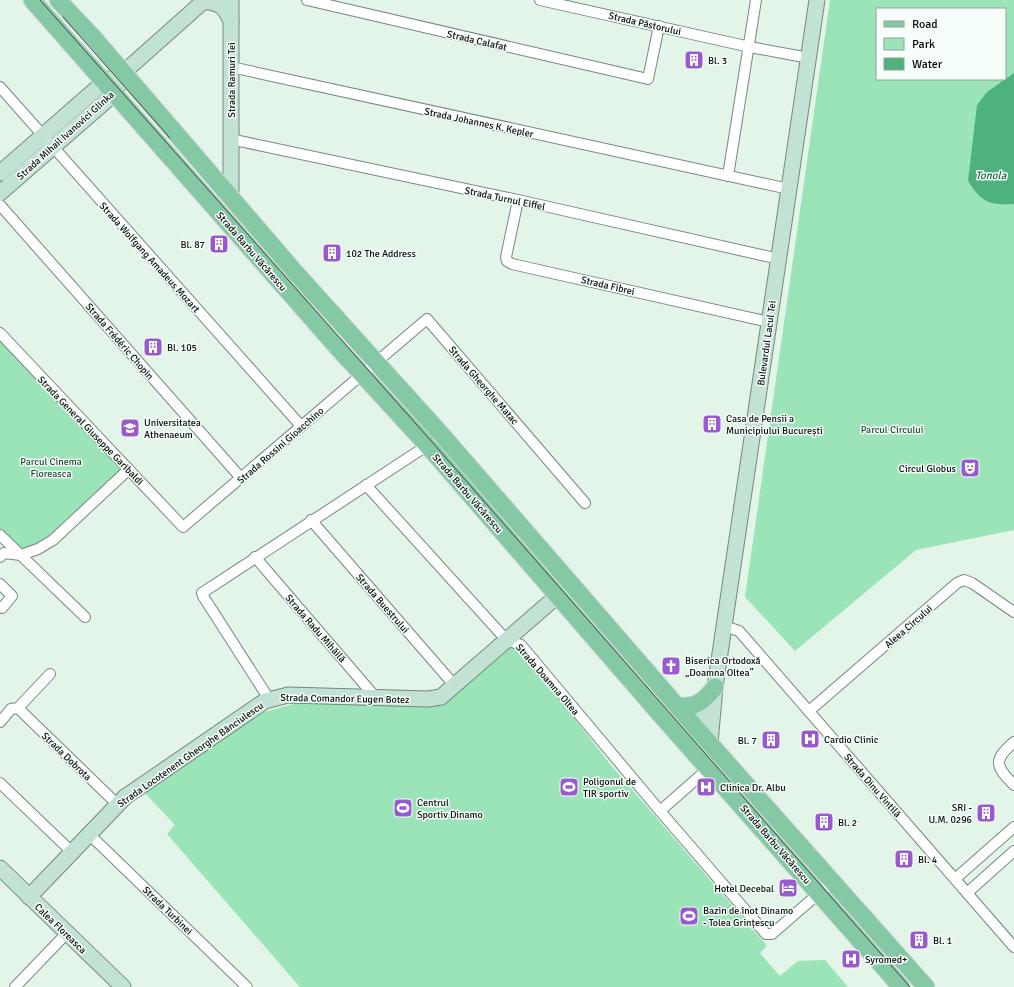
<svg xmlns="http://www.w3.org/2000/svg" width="1014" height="987" font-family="Signika,sans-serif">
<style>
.green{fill:#9ae4b7;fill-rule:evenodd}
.water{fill:#4eb27c}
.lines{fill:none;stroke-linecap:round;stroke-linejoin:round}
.street-casing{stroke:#77887d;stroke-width:12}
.secondary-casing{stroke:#77887d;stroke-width:17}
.primary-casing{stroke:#d7d8d8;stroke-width:19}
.street{stroke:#fff;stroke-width:10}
.secondary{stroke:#c2e3d3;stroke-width:15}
.primary{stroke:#84c8a6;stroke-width:17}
.tram{stroke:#414a44;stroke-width:1}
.labels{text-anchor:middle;stroke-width:3;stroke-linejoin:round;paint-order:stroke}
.street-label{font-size:10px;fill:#070d09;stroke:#f7fffa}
.poi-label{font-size:10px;fill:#070d09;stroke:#f7fffa;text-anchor:start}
.park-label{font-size:10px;fill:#1f4831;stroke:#f7fffa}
.water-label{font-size:11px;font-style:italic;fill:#155f3c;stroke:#f7fffa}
</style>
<rect width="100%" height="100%" fill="#e2f5e8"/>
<g class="green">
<path d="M830,0H1014V530L916,550L795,651L745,597ZM877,9H1005V79H877Z"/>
<polygon points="0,338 122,469 52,535 42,542 22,550 0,529"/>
<polygon points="512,646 519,648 610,764 767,946 760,953 780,976 798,961 825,960 848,987 300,987 167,834 175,825 142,790 257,714 301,702 439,705 448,701"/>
</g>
<path class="water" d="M1014,73V204C989,205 982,203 968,181L977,105L987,92Z"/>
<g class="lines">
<defs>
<g id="street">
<polyline points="307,0 648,79 659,26"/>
<polyline points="540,0 750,47 809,58"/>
<polyline points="231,67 789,189"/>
<polyline points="0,87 301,426"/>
<polyline points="230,139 518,200 779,259"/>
<polyline points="728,176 756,0"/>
<polyline points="518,200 506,257 507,261 512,264 769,322"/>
<polyline points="0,205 241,478"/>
<polyline points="0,333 183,527 427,319 585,503"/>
<polyline points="366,485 501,634 507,640 521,645 660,811 766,934 772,934 833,881"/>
<polyline points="311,520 455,686"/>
<polyline points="0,535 85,617"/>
<polyline points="0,557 4,553 21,555 38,549 53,540 129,469"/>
<polyline points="255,557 377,699"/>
<polyline points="0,584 12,596 2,608"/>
<polyline points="724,626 739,631 1014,947"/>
<polyline points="269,699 203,596 202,593 431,443"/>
<polyline points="18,708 117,804"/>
<polyline points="809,711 957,583 964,580 972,583 1014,612"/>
<polyline points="0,722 11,709 18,708 50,674"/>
<path d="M1014,742C993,760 995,766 1014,785"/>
<polyline points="0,783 72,852"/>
<polyline points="660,811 709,768"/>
<polyline points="89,834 247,987"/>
<polyline points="955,879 1014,827"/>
<polyline points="967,893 1014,851"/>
<polyline points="15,987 67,933"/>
</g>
<g id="secondary">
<polyline points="231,0 231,198"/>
<path d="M203,1C220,3 224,6 231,21"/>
<polyline points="0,173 95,90 105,82 123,73 205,0"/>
<polyline points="0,193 115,93 119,83"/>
<path d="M713,690C702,716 693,727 699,756L710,743L715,687L817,0"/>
<polyline points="0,868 123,987"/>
<polyline points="29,897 125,797 265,701 288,695 428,699 441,697 571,584"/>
</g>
<g id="primary">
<polyline points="32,0 336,346 427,445 658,712 901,987"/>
<polyline points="58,0 93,37 295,272 442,435 697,729 926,987"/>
<path d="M677,706C696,708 704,701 715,687"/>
</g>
</defs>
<use href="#street" class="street-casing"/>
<use href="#secondary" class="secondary-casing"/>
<use href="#primary" class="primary-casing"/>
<use href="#street" class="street"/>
<use href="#secondary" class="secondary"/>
<use href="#primary" class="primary"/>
<g class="tram">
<polyline points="40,0 432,442 910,987"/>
<polyline points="63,17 170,138"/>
</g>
</g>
<defs>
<symbol id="building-square" viewBox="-11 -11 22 22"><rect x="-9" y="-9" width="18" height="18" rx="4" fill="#9b59cf" stroke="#f7fffa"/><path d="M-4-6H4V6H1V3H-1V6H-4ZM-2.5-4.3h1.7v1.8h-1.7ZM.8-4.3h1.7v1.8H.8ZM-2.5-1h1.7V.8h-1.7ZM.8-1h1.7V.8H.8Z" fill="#fff"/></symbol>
<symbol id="university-square" viewBox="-11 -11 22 22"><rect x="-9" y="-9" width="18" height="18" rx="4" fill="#9b59cf" stroke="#f7fffa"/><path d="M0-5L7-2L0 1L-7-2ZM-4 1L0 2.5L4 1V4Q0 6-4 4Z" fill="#fff"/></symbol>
<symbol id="theatre-square" viewBox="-11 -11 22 22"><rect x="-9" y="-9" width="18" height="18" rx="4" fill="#9b59cf" stroke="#f7fffa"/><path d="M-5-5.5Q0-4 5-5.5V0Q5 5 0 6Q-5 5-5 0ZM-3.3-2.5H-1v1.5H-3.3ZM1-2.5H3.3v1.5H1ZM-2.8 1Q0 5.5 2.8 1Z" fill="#fff"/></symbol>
<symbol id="church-square" viewBox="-11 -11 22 22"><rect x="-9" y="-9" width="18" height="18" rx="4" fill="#9b59cf" stroke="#f7fffa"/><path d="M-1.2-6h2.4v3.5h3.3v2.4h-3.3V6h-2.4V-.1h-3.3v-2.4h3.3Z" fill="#fff"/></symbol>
<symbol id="hospital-square" viewBox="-11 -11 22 22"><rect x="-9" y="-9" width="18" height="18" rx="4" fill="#9b59cf" stroke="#f7fffa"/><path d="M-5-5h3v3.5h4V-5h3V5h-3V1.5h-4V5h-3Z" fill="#fff"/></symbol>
<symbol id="stadium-square" viewBox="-11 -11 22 22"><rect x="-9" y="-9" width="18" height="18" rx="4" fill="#9b59cf" stroke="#f7fffa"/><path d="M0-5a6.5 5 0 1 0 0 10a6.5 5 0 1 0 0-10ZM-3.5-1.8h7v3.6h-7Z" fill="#fff"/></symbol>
<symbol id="hotel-square" viewBox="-11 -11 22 22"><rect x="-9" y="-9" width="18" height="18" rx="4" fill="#9b59cf" stroke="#f7fffa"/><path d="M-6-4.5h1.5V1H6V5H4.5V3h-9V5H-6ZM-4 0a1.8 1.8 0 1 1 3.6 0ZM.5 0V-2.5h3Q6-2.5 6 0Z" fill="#fff"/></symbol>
</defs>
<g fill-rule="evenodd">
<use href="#building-square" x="683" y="49" width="22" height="22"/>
<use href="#building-square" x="208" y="233" width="22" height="22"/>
<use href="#building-square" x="321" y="242" width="22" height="22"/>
<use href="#building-square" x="142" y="336" width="22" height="22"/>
<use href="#building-square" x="701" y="413" width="22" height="22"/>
<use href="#university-square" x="119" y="417" width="22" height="22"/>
<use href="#theatre-square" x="959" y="457" width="22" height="22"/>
<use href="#church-square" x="660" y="655" width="22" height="22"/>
<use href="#hospital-square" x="799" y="728" width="22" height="22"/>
<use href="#building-square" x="760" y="729" width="22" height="22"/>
<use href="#stadium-square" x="558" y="776" width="22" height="22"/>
<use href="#hospital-square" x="695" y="776" width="22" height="22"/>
<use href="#stadium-square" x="392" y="797" width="22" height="22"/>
<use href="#building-square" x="975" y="802" width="22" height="22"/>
<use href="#building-square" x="813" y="811" width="22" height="22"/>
<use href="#building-square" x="893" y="848" width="22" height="22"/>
<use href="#hotel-square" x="777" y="877" width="22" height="22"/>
<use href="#stadium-square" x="678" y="905" width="22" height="22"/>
<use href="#building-square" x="908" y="929" width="22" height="22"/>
<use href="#hospital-square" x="840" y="948" width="22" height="22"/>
</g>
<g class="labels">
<g class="street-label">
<text transform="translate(645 23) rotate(13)" y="4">Strada Păstorului</text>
<text transform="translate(477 40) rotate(13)" y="4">Strada Calafat</text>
<text transform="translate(231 80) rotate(-90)" y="4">Strada Ramuri Tei</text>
<text transform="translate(479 122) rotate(12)" y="4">Strada Johannes K. Kepler</text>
<text transform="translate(65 135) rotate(-42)" y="4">Strada Mihail Ivanovici Glinka</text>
<text transform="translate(505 198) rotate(12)" y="4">Strada Turnul Eiffel</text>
<text transform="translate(252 251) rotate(49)" y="4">Strada Barbu Văcărescu</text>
<text transform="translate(150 257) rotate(48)" y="4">Strada Wolfgang Amadeus Mozart</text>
<text transform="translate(608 285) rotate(13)" y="4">Strada Fibrei</text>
<text transform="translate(120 341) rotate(49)" y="4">Strada Frédéric Chopin</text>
<text transform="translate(766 343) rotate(-82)" y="4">Bulevardul Lacul Tei</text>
<text transform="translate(484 385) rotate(49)" y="4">Strada Gheorghe Matac</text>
<text transform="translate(91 430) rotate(46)" y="4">Strada General Giuseppe Garibaldi</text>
<text transform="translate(280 445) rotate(-41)" y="4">Strada Rossini Gioacchino</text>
<text transform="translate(468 493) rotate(49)" y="4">Strada Barbu Văcărescu</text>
<text transform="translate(383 603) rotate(49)" y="4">Strada Buestrului</text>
<text transform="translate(908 626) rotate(-41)" y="4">Aleea Circului</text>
<text transform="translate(316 628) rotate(49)" y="4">Strada Radu Mihăilă</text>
<text transform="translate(548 679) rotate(49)" y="4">Strada Doamna Oltea</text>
<text transform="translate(345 698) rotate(1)" y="4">Strada Comandor Eugen Botez</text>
<text transform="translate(190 754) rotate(-35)" y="4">Strada Locotenent Gheorghe Bănciulescu</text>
<text transform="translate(67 756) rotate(44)" y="4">Strada Dobrota</text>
<text transform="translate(873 785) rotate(49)" y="4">Strada Dinu Vintilă</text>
<text transform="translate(776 844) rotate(49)" y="4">Strada Barbu Văcărescu</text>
<text transform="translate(168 910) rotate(44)" y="4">Strada Turbinei</text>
<text transform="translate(61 928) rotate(44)" y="4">Calea Floreasca</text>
</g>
<g class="poi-label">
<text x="708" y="64">Bl. 3</text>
<text x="205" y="248" text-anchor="end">Bl. 87</text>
<text x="346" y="257">102 The Address</text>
<text x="167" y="351">Bl. 105</text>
<text x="726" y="422">Casa de Pensii a<tspan x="726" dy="12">Municipiului București</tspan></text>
<text x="144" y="426">Universitatea<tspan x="144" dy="12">Athenaeum</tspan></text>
<text x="956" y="472" text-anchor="end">Circul Globus</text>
<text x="685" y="664">Biserica Ortodoxă<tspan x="685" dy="12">„Doamna Oltea”</tspan></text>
<text x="824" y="743">Cardio Clinic</text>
<text x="757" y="744" text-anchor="end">Bl. 7</text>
<text x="583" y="785">Poligonul de<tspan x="583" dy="12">TIR sportiv</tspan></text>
<text x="720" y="791">Clinica Dr. Albu</text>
<text x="417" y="806">Centrul<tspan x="417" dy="12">Sportiv Dinamo</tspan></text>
<text x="972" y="811" text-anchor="end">SRI -<tspan x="972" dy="12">U.M. 0296</tspan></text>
<text x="838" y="826">Bl. 2</text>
<text x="918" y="863">Bl. 4</text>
<text x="774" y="892" text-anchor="end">Hotel Decebal</text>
<text x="703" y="914">Bazin de înot Dinamo<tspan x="703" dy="12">- Tolea Grințescu</tspan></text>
<text x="933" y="944">Bl. 1</text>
<text x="865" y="963">Syromed+</text>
</g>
<g class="park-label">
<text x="892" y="433">Parcul Circului</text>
<text x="51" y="465">Parcul Cinema<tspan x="51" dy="12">Floreasca</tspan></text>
</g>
<g class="water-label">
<text x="991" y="179">Tonola</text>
</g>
</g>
<rect x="876" y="8" width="130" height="72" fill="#f7fffa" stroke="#979e9a"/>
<rect x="884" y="21" width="20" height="6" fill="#84c8a6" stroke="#979e9a"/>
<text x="912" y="28" font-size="12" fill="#070d09">Road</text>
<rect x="884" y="38" width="20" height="12" fill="#9ae4b7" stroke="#979e9a"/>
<text x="912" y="48" font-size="12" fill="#070d09">Park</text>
<rect x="884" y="58" width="20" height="12" fill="#4eb27c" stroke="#979e9a"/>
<text x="912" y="68" font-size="12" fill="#070d09">Water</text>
</svg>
